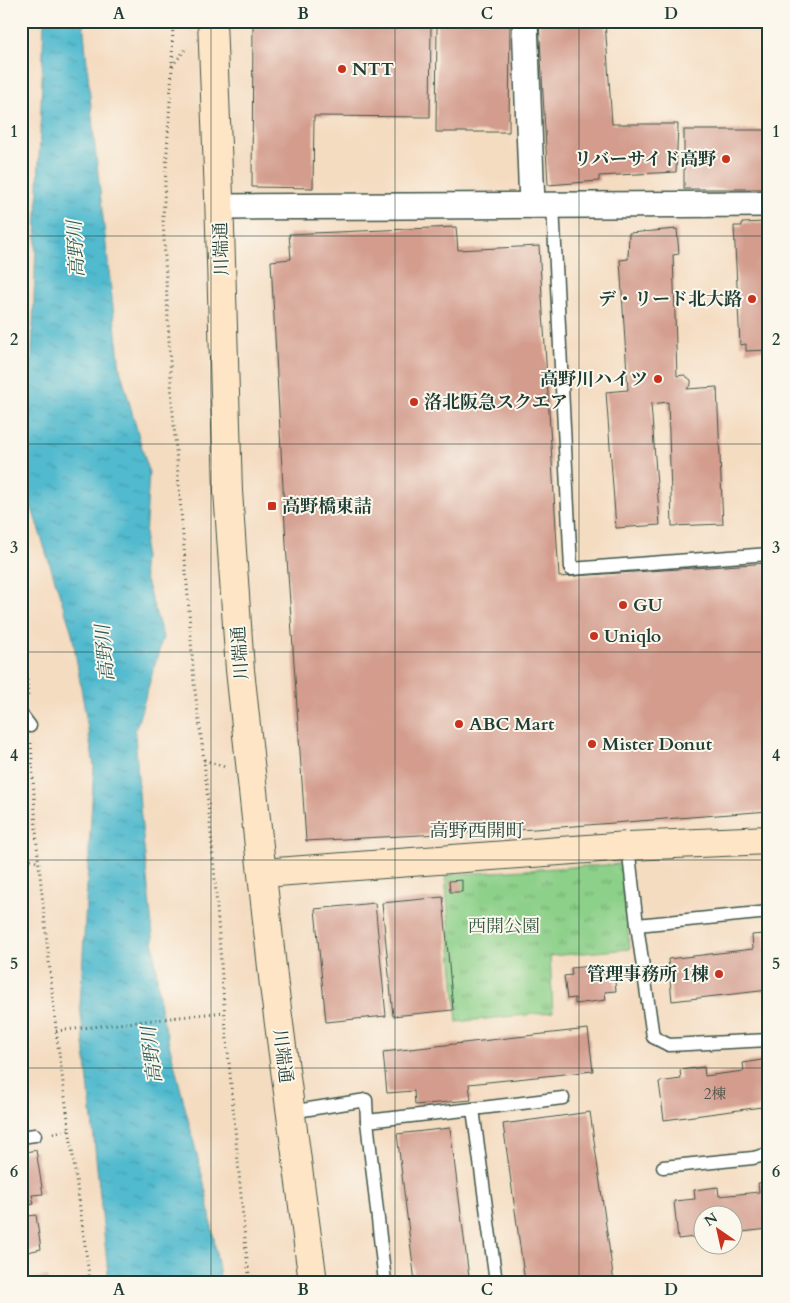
<svg xmlns="http://www.w3.org/2000/svg" width="790" height="1303" font-family="Cardo,'Noto Serif JP',serif">
<style>
.park{fill:url(#park-tufts);stroke:#56865e}
.water{fill:url(#water-ripples);stroke:#387c81}
.building{fill:#d39c8d}
.lines{fill:none;stroke-linecap:round;stroke-linejoin:round}
.lane-casing{stroke:#3f5549;stroke-width:15}
.street-casing{stroke:#3f5549;stroke-width:28}
.secondary-casing{stroke:#3f5549;stroke-width:30}
.path{stroke:#3f5549;stroke-width:3;stroke-dasharray:1 4;stroke-linecap:butt}
.lane{stroke:#fff;stroke-width:12}
.street{stroke:#fff;stroke-width:25}
.secondary{stroke:#fde5c5;stroke-width:28}
.grid{fill:none;stroke:#1f3d34;stroke-width:1;stroke-opacity:0.55}
.poi-dot{fill:#c8321e;stroke:#fbf7ec;stroke-width:2}
.labels{text-anchor:middle;stroke-width:4;stroke-linejoin:round;paint-order:stroke}
.number-label{font-size:15px;fill:#4c554a}
.poi-label{font-size:18px;font-weight:bold;fill:#1f3d34;stroke:#fbf7ec;text-anchor:start}
.street-label{font-size:18px;fill:#1f3d34;stroke:#fbf7ec}
.park-label{font-size:18px;fill:#355a45;stroke:#fbf7ec}
.water-label{font-size:19px;font-style:italic;fill:#2c5c5a;stroke:#fbf7ec}
.neighbourhood-label{font-size:19px;fill:#1f3d34;stroke:#fbf7ec}
.neatline{fill:none;stroke:#1f3d34;stroke-width:2}
.grid-label{font-size:16px;text-anchor:middle;font-weight:bold;fill:#1f3d34}
</style>
<defs>
<pattern id="park-tufts" width="24" height="20" patternUnits="userSpaceOnUse" patternTransform="scale(1.25)"><rect width="24" height="20" fill="#8cd089"/><path d="M3 7l-1-3M5 7V3M7 7l1-3M15 17l-1-3M17 17v-4M19 17l1-3" fill="none" stroke="#72aa71"/></pattern>
<pattern id="water-ripples" width="26" height="14" patternUnits="userSpaceOnUse" patternTransform="scale(1.25)"><rect width="26" height="14" fill="#51bace"/><path d="M2 4q2-2 4 0t4 0M15 11q2-2 4 0t4 0" fill="none" stroke="#4398a8"/></pattern>
</defs>
<rect width="100%" height="100%" fill="#fbf7ec"/>
<filter id="ink" filterUnits="userSpaceOnUse"><feTurbulence type="fractalNoise" baseFrequency=".02" numOctaves="2"/><feDisplacementMap in="SourceGraphic" scale="10" xChannelSelector="R" yChannelSelector="G"/><feConvolveMatrix kernelMatrix="1 2 1 2 8 2 1 2 1" color-interpolation-filters="sRGB"/></filter>
<filter id="wash" filterUnits="userSpaceOnUse"><feTurbulence type="fractalNoise" baseFrequency=".0096" numOctaves="4" result="noise"/><feDisplacementMap in="SourceGraphic" scale="20" xChannelSelector="R" yChannelSelector="G"/><feGaussianBlur stdDeviation="1.12" result="paint"/><feColorMatrix in="noise" values="0 0 0 0 0 0 0 0 0 0 0 0 0 0 0 0 0 1.4 0 .05"/><feComposite in="paint" operator="in"/></filter>
<g filter="url(#wash)">
<rect width="100%" height="100%" fill="#f4dcc1"/>
<polygon class="park" points="620,864 630,949 550,956 553,1012 457,1022 445,875"/>
<polygon class="water" points="44,21 83,21 94,138 120,369 149,473 143,571 163,637 135,732 140,807 160,1007 206,1191 221,1282 109,1282 80,1005 94,766 72,633 27,493"/>
<g id="blocks">
<g class="building">
<polygon points="253,21 431,21 430,117 314,116 313,188 252,187"/>
<polygon points="437,21 510,21 509,132 436,132"/>
<polygon points="539,21 605,21 612,124 678,124 676,172 599,176 599,181 548,185"/>
<rect x="684" y="130" width="85" height="59"/>
<polygon points="765,222 766,225 769,225 769,284 766,284 769,314 769,350 746,351 746,344 740,345 734,226 742,226 742,223"/>
<polygon points="456,227 458,250 539,246 559,577 769,563 769,811 535,829 306,841 286,544 271,261 291,259 289,234"/>
<polygon points="677,229 679,254 673,255 677,376 684,375 691,380 691,384 687,389 717,387 723,524 672,526 668,402 651,404 660,525 616,528 606,392 628,390 620,260 628,259 629,233"/>
<polygon points="462,880 462,892 450,892 449,881"/>
<polygon points="443,897 453,1010 393,1016 382,903"/>
<polygon points="375,903 386,1016 326,1022 315,909"/>
<polygon points="764,934 765,947 769,947 769,990 672,1001 668,959 753,949 752,935"/>
<polygon points="602,965 603,974 614,973 616,991 605,992 606,1000 575,1004 575,998 567,999 564,976 572,975 571,968"/>
<polygon points="588,1029 593,1071 469,1084 471,1100 415,1105 414,1091 387,1093 383,1052"/>
<polygon points="768,1059 769,1106 664,1120 659,1082 681,1079 680,1070 704,1067 705,1076 744,1071 743,1063"/>
<polygon points="590,1112 614,1282 525,1282 503,1124"/>
<polygon points="450,1128 469,1277 429,1282 415,1282 397,1134"/>
<polygon points="36,1150 43,1194 32,1195 34,1204 21,1206 21,1153"/>
<polygon points="769,1182 769,1229 732,1233 732,1216 702,1216 702,1236 678,1239 674,1201 695,1199 694,1190 718,1187 719,1196 759,1192 758,1183"/>
<polygon points="36,1215 41,1249 23,1253 24,1265 21,1266 21,1217"/>
<polygon points="48,1276 49,1282 22,1282 21,1280"/>
</g>
</g>
</g>
<g filter="url(#ink)">
<use href="#blocks" fill-opacity="0" stroke="#3f5549" stroke-width="1"/>
<g class="lines">
<defs>
<g id="lane">
<polyline points="553,205 571,569 769,554"/>
<polyline points="21,714 30,726"/>
<polyline points="628,846 637,925 653,1037 669,1045 769,1040"/>
<polyline points="637,925 769,912"/>
<polyline points="473,1109 563,1098"/>
<polyline points="290,1112 366,1100 367,1121 473,1109 496,1282"/>
<polyline points="367,1121 385,1282"/>
<polyline points="21,1137 35,1135"/>
<polyline points="663,1167 753,1158 769,1154"/>
</g>
<g id="street">
<polyline points="525,21 532,205"/>
<polyline points="219,207 769,204"/>
</g>
<g id="secondary">
<polyline points="212,21 219,196 228,491 240,670 274,986 313,1282"/>
<polyline points="263,873 628,846 769,840"/>
</g>
</defs>
<use href="#lane" class="lane-casing"/>
<use href="#street" class="street-casing"/>
<use href="#secondary" class="secondary-casing"/>
<g class="path">
<polyline points="173,21 172,67 163,218 172,401 188,597 194,683 204,760 214,867 225,1018 246,1251 250,1282"/>
<polyline points="172,66 185,50"/>
<polyline points="21,580 28,697"/>
<polyline points="31,743 37,846 57,1038 90,1282"/>
<polyline points="204,760 225,767"/>
<polyline points="21,857 25,857 39,863"/>
<polyline points="56,1031 224,1012"/>
<polyline points="53,1133 69,1130"/>
</g>
<use href="#lane" class="lane"/>
<use href="#street" class="street"/>
<use href="#secondary" class="secondary"/>
</g>
</g>
<path class="grid" d="M211,21V1282M395,21V1282M579,21V1282M21,236H769M21,444H769M21,652H769M21,860H769M21,1068H769"/>
<g class="poi-dot">
<circle cx="342" cy="69" r="5"/>
<circle cx="726" cy="159" r="5"/>
<circle cx="752" cy="299" r="5"/>
<circle cx="658" cy="379" r="5"/>
<circle cx="414" cy="402" r="5"/>
<rect x="267" y="501" width="10" height="10" rx="2.5"/>
<circle cx="623" cy="605" r="5"/>
<circle cx="594" cy="636" r="5"/>
<circle cx="459" cy="724" r="5"/>
<circle cx="592" cy="744" r="5"/>
<circle cx="719" cy="974" r="5"/>
</g>
<g class="labels">
<g class="number-label">
<text x="715" y="1099">2棟</text>
</g>
<g class="poi-label">
<text x="352" y="75">NTT</text>
<text x="716" y="165" text-anchor="end">リバーサイド高野</text>
<text x="742" y="305" text-anchor="end">デ・リード北大路</text>
<text x="648" y="385" text-anchor="end">高野川ハイツ</text>
<text x="424" y="408">洛北阪急スクエア</text>
<text x="282" y="512">高野橋東詰</text>
<text x="633" y="611">GU</text>
<text x="604" y="642">Uniqlo</text>
<text x="469" y="730">ABC Mart</text>
<text x="602" y="750">Mister Donut</text>
<text x="709" y="980" text-anchor="end">管理事務所 1棟</text>
</g>
<g class="street-label">
<text transform="translate(221 249) rotate(-92)" y="6">川端通</text>
<text transform="translate(240 653) rotate(-94)" y="6">川端通</text>
<text transform="translate(283 1056) rotate(83)" y="6">川端通</text>
</g>
<g class="park-label">
<text x="504" y="932">西開公園</text>
</g>
<g class="water-label">
<text transform="translate(75 249) rotate(-93)" y="7">高野川</text>
<text transform="translate(104 653) rotate(-95)" y="7">高野川</text>
<text transform="translate(151 1055) rotate(-97)" y="7">高野川</text>
</g>
<g class="neighbourhood-label">
<text x="477" y="837">高野西開町</text>
</g>
</g>
<rect width="790" height="1303" fill="none" stroke="#fbf7ec" stroke-width="55"/>
<g transform="translate(718 1230) rotate(326)"><circle r="24" fill="#fbf7ec" stroke="#a3ada2"/>
<path d="M0-4L9 19L0 12L-9 19Z" fill="#c8321e"/>
<text y="-8" font-size="14" font-weight="bold" text-anchor="middle" fill="#1f3d34">N</text>
</g>
<rect x="28" y="28" width="734" height="1248" class="neatline"/>
<g class="grid-label">
<text x="119" y="19">A</text>
<text x="303" y="19">B</text>
<text x="487" y="19">C</text>
<text x="671" y="19">D</text>
<text x="14" y="137">1</text>
<text x="776" y="137">1</text>
<text x="14" y="345">2</text>
<text x="776" y="345">2</text>
<text x="14" y="553">3</text>
<text x="776" y="553">3</text>
<text x="14" y="761">4</text>
<text x="776" y="761">4</text>
<text x="14" y="969">5</text>
<text x="776" y="969">5</text>
<text x="14" y="1177">6</text>
<text x="776" y="1177">6</text>
<text x="119" y="1295">A</text>
<text x="303" y="1295">B</text>
<text x="487" y="1295">C</text>
<text x="671" y="1295">D</text>
</g>
</svg>
